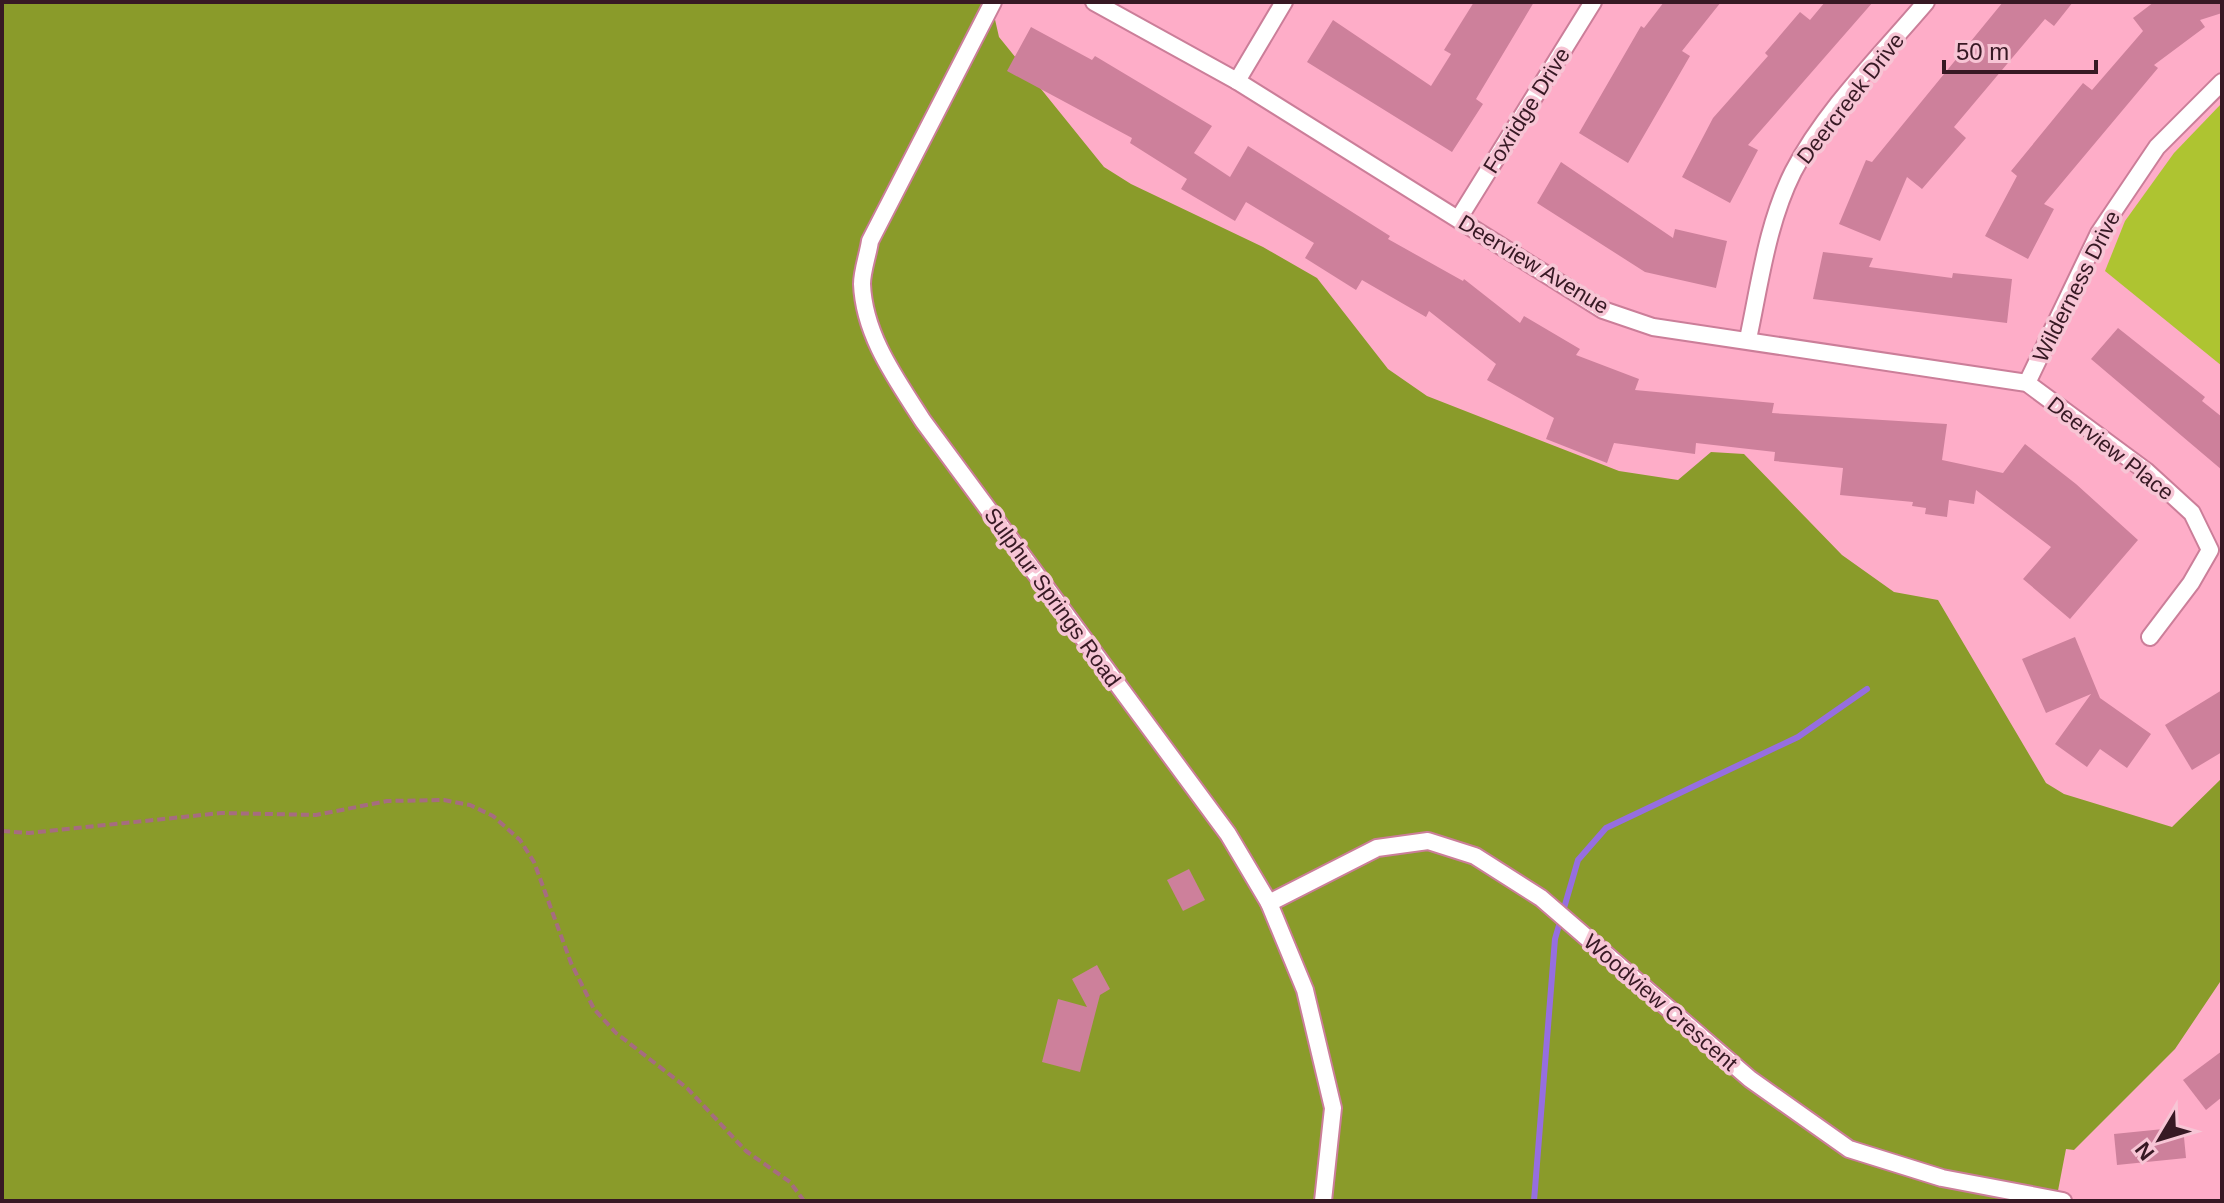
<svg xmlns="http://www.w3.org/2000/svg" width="2224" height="1203" font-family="Arial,sans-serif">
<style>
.green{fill:#aec431}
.forest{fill:#8a9b2a}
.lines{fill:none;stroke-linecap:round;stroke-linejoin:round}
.stream{stroke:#966ee0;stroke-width:6}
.building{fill:#cd809b}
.street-casing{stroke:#cb7e99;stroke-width:20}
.path{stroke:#a66c80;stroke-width:4;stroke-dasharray:8 4;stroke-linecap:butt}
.street{stroke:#fff;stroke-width:16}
.labels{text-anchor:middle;stroke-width:7;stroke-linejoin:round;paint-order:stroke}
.street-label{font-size:22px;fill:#371924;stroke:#f7c5d5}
</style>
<rect width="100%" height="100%" fill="#feadc8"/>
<polygon class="green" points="2222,103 2222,366 2105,271 2125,221 2174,153"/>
<polygon class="forest" points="2,2 991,2 999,37 1104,167 1131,184 1263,247 1317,278 1388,369 1427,396 1619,471 1678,480 1711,452 1744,454 1842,555 1894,592 1938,600 2046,783 2064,794 2172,827 2222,778 2222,979 2175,1049 2074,1150 2066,1149 2056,1201 2,1201"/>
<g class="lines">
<polyline class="stream" points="1534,1201 1555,939 1578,860 1606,828 1798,737 1867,689"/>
</g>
<g class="building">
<polygon points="1474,2 1534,2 1476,99 1483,104 1452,152 1307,62 1333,20 1431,86 1451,54 1444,50"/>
<polygon points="1664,2 1721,2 1682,51 1690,56 1628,163 1579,133 1641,26 1644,28"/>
<polygon points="1825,2 1873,2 1748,145 1758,150 1730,203 1682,177 1713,118 1768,56 1765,53 1800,12 1810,20"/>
<polygon points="2003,2 2073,2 2054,26 2045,19 1954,127 1966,138 1922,189 1907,177 1880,241 1839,224 1866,160 1872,162"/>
<polygon points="2154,2 2222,2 2222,13 2200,20 2205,27 2154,65 2158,68 2044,204 2054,209 2028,259 1985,236 2017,176 2011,171 2083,83 2092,90 2143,31 2133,18"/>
<polygon points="1031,27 1092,60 1095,56 1212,126 1194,153 1230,177 1248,146 1390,236 1388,239 1463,281 1464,279 1520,323 1524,316 1580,349 1576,355 1639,379 1635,390 1774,403 1772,413 1947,424 1942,460 2003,473 2025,444 2076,484 2138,540 2070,619 2023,579 2051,547 1976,490 1974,504 1949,500 1947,517 1925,514 1926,508 1912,506 1913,502 1840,495 1843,468 1774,461 1775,452 1696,443 1695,454 1614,443 1607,463 1546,439 1554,418 1487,380 1496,364 1429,311 1426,317 1362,280 1356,290 1305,258 1314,243 1246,202 1235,221 1181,189 1187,179 1130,143 1132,138 1007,71"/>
<polygon points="1561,162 1673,238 1675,229 1727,241 1716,288 1645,272 1537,203"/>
<polygon points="1823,252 1873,258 1869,267 1952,278 1953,273 2012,279 2007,323 1813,299"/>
<polygon points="2118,328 2205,397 2202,401 2222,417 2222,470 2091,359"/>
<polygon points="2075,637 2100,698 2151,734 2127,768 2100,749 2087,767 2055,744 2091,694 2046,713 2022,659"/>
<polygon points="2222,690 2222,752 2192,770 2165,725"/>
<polygon points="1189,869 1205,900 1183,911 1167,880"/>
<polygon points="1097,965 1110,989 1100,995 1080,1072 1042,1062 1058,999 1087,1007 1072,979"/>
<polygon points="2222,1051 2222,1097 2206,1110 2183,1080"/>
<polygon points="2183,1127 2186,1158 2117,1165 2114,1134"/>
</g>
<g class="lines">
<defs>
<g id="street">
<path d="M993,2L870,241C868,255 862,271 862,284C864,336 897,380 923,421L1228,834L1269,903L1305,990L1333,1108L1323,1201"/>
<polyline points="1094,2 1237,81 1603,310 1653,327 2027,383 2146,471 2192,513 2210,550 2191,583 2150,637"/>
<polyline points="1237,81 1284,2"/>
<polyline points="1459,218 1593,2"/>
<path d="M1748,339C1760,283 1767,224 1793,172C1825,110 1881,55 1926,2"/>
<polyline points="2027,383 2099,233 2157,147 2222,82"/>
<polyline points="1269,903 1377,848 1428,841 1475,856 1541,898 1750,1079 1849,1149 1942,1178 2063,1201"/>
</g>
</defs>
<use href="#street" class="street-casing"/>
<polyline class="path" points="2,831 29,833 221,813 316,815 387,801 444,800 470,805 493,816 520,840 534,862 571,963 594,1009 616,1033 687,1088 746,1151 790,1182 804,1201"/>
<use href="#street" class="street"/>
</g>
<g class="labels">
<g class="street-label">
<text transform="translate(1850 98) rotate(-52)" y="8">Deercreek Drive</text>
<text transform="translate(1526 110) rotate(-58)" y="8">Foxridge Drive</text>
<text transform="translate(1534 264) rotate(31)" y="8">Deerview Avenue</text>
<text transform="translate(2076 286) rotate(-63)" y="8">Wilderness Drive</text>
<text transform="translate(2111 448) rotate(38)" y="8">Deerview Place</text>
<text transform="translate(1053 597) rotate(54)" y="8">Sulphur Springs Road</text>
<text transform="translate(1661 1002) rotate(41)" y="8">Woodview Crescent</text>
</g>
</g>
<rect width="2224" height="1203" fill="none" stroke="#371924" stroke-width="8"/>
<g transform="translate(2160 1139) rotate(232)" stroke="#f7c5d5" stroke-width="6" paint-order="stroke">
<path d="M0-6L14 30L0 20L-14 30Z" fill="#371924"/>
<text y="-12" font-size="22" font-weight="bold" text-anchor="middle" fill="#371924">N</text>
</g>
<path d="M1944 60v12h152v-12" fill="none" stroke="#371924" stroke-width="4"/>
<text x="1956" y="60" font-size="24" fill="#371924" stroke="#f7c5d5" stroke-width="6" paint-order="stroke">50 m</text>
</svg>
